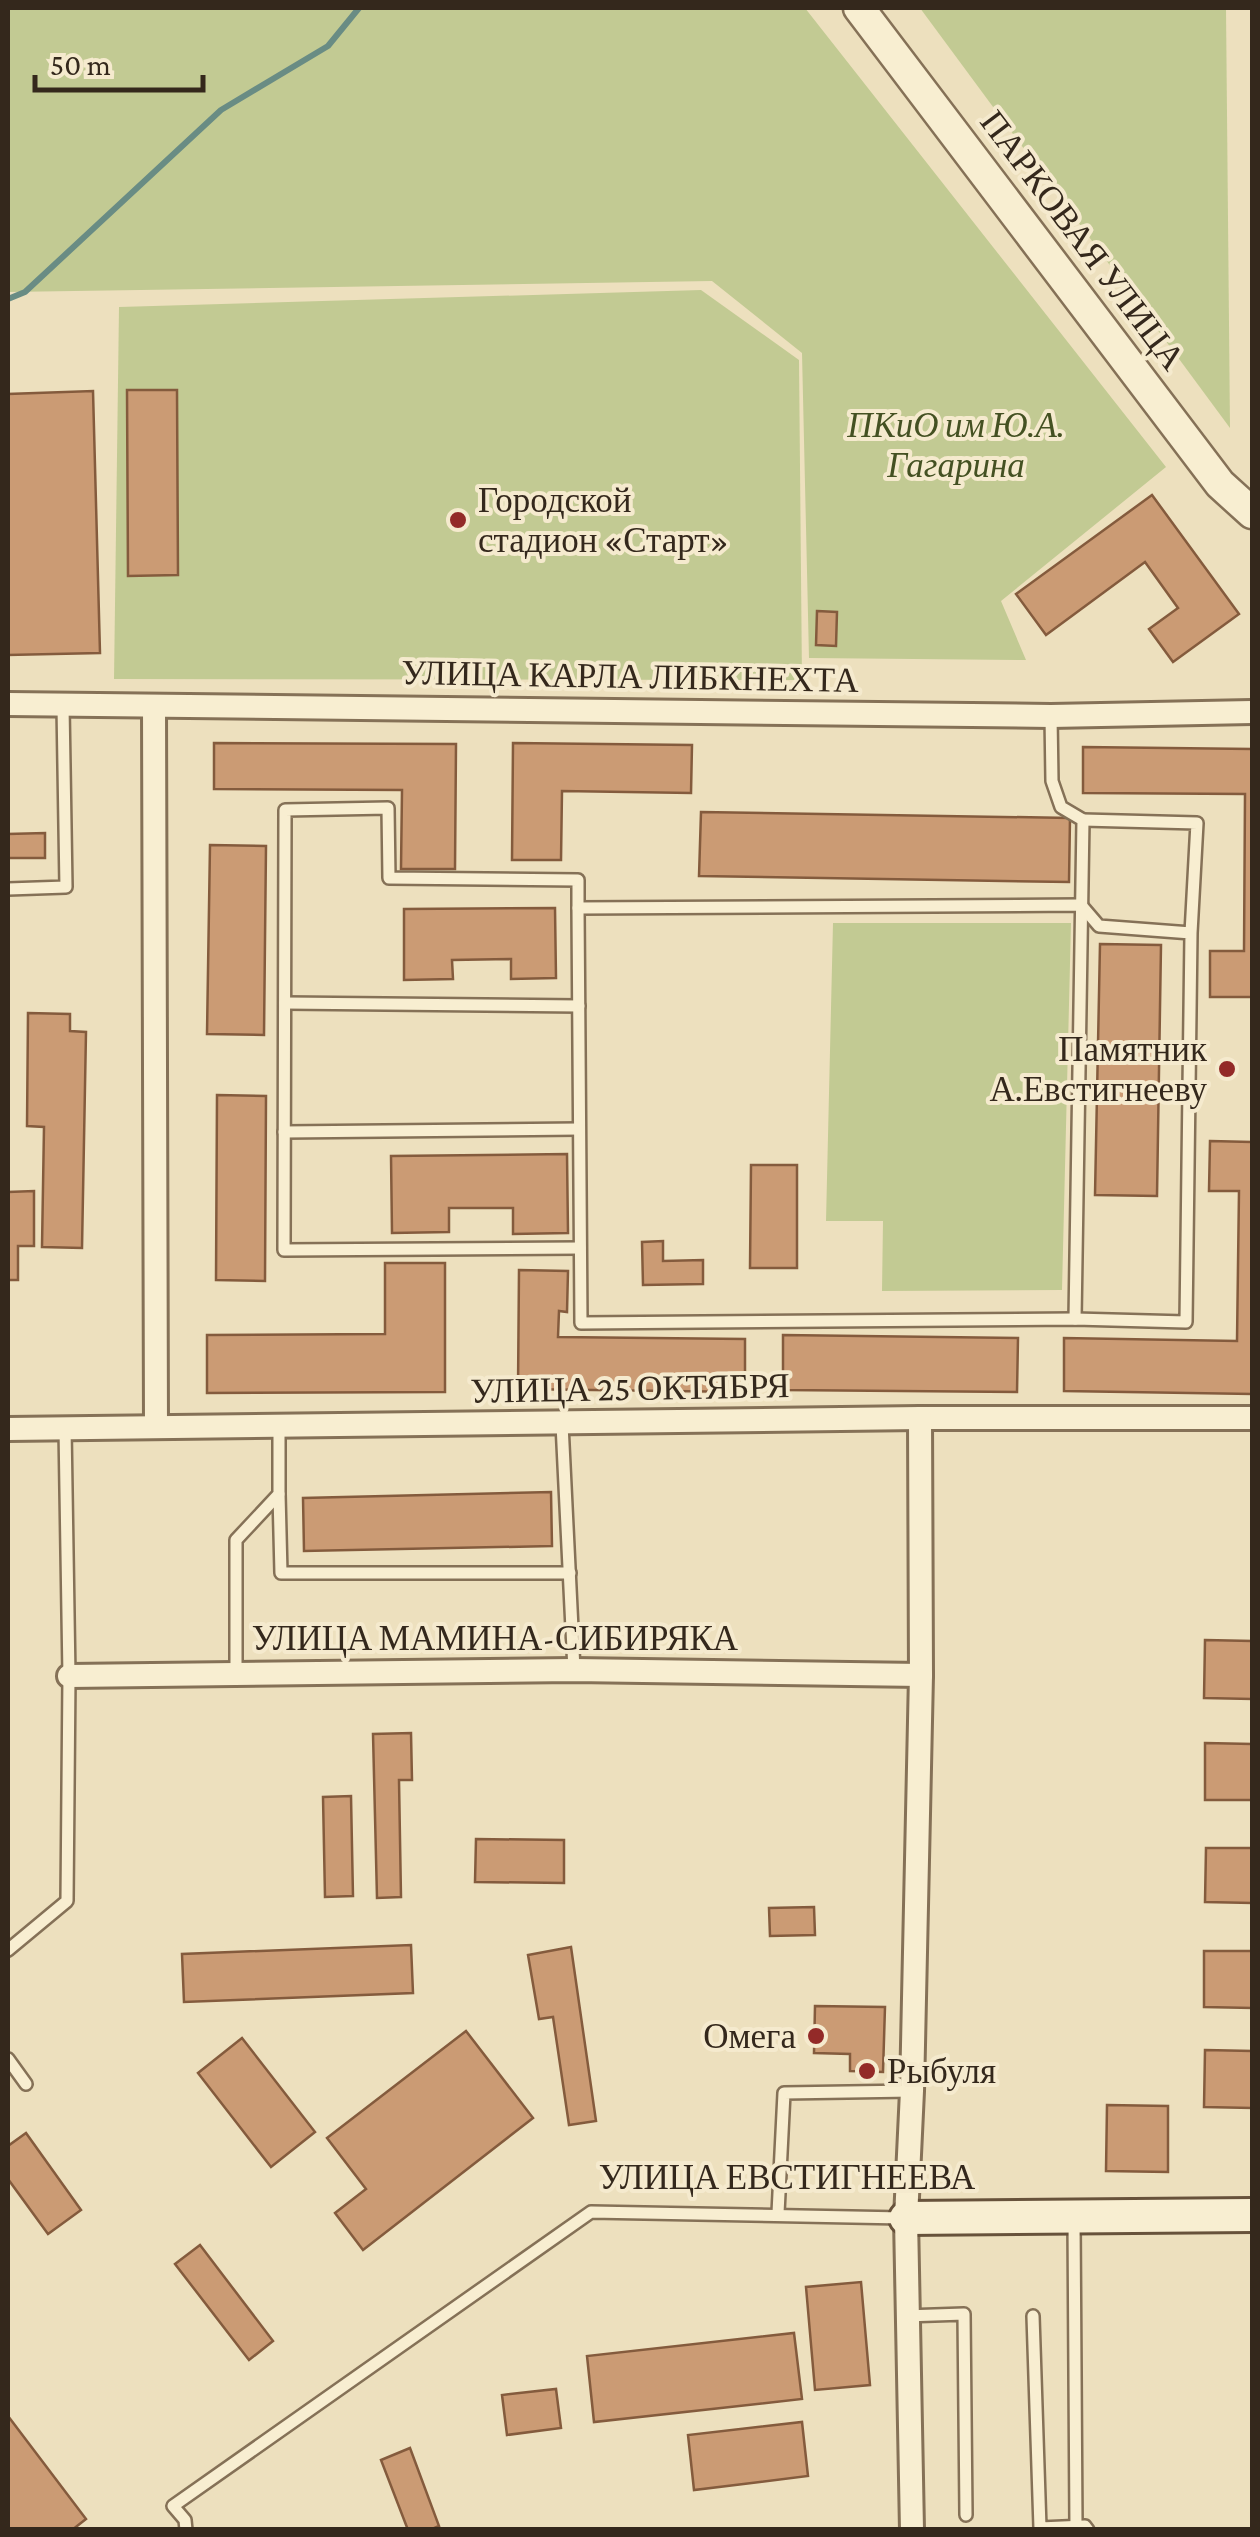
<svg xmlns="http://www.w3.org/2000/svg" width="1260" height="2537" font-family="'Crimson Pro',serif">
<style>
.green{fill:#c2ca93}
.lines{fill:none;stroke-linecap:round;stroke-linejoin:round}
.stream{stroke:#698c84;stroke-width:6}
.building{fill:#cb9b74;stroke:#845b3d;stroke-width:2.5}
.service-casing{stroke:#857157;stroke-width:16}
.minor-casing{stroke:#857157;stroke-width:28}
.tertiary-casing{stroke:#857157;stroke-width:35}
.secondary-casing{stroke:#67523b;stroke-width:38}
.service{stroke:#f8eed1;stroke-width:11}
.minor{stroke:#f8eed1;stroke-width:22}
.tertiary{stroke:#f8eed1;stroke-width:30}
.secondary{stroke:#f8eed1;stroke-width:32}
.poi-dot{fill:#932a28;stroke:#f5eace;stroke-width:4}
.labels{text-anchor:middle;stroke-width:8;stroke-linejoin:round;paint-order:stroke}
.street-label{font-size:35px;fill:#34281c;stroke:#f5eace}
.park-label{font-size:35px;font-style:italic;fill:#445122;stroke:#f5eace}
.poi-label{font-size:35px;fill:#34281c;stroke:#f5eace;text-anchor:start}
</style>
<rect width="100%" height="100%" fill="#ede0be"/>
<g class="green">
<polygon points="8,8 805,8 1166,467 1001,601 1026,660 809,658 802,353 712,281 8,292"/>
<polygon points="920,8 1226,8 1230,428"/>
<polygon points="701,290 799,360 802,680 114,679 119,307"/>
<polygon points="833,923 1071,923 1062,1290 882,1291 883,1221 826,1221"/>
</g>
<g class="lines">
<polyline class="stream" points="8,299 25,292 221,110 328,46 359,8"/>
</g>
<g class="building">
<polygon points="127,390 177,390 178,575 128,576"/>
<polygon points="93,391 100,653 8,655 8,394"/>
<polygon points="1152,495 1239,614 1173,662 1149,629 1178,608 1145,562 1046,635 1016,594"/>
<polygon points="817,611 837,612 836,646 816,645"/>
<polygon points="214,743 456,744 455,869 401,869 402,790 214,789"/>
<polygon points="513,743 692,745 691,793 562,791 561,860 512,860"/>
<polygon points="1083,747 1252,749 1252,997 1210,997 1210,951 1244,951 1245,794 1083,793"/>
<polygon points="701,812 1070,818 1069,882 699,876"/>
<polygon points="45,833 45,858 8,858 8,834"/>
<polygon points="210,845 266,846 264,1035 207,1034"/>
<polygon points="555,908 556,978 511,979 511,959 452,960 453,979 404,980 404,909"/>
<polygon points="1100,944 1161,945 1157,1196 1095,1195"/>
<polygon points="28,1013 70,1014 70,1031 86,1032 82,1248 42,1247 44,1127 27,1126"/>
<polygon points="217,1095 266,1096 265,1281 216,1280"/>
<polygon points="1210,1141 1252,1142 1252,1394 1064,1391 1064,1338 1237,1341 1239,1191 1209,1191"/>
<polygon points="567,1154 568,1233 513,1234 513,1208 449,1208 449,1232 392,1233 391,1156"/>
<polygon points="751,1165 797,1165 797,1268 750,1268"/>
<polygon points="34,1191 34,1246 18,1246 18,1280 8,1280 8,1192"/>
<polygon points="663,1241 663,1261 703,1260 703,1284 643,1285 642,1242"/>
<polygon points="385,1263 445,1263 445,1392 207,1393 207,1335 385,1334"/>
<polygon points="519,1270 568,1271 567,1312 559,1311 558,1337 745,1339 745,1392 518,1389"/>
<polygon points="783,1335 1018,1338 1017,1392 783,1390"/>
<polygon points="551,1492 552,1546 304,1551 303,1498"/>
<polygon points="1205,1640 1252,1641 1252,1699 1204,1698"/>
<polygon points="411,1733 412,1780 399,1780 401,1897 377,1898 373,1734"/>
<polygon points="1205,1743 1252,1744 1252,1800 1205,1800"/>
<polygon points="351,1796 353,1896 325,1897 323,1797"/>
<polygon points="476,1839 564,1840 564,1883 475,1882"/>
<polygon points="1206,1848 1252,1848 1252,1903 1205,1902"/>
<polygon points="814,1907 815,1935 770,1936 769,1908"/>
<polygon points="411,1945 413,1993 184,2002 182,1954"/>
<polygon points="571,1947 596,2121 569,2125 553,2017 539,2019 528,1955"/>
<polygon points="1204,1951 1252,1951 1252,2008 1204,2007"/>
<polygon points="815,2006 885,2007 883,2072 850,2071 850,2054 814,2053"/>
<polygon points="466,2031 533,2118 363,2250 335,2213 366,2189 327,2138"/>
<polygon points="242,2038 315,2132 271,2167 198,2073"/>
<polygon points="1205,2050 1252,2051 1252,2108 1204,2107"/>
<polygon points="1107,2105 1168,2106 1168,2172 1106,2171"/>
<polygon points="26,2133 81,2210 48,2234 8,2179 8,2146"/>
<polygon points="200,2245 273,2341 249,2360 175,2264"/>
<polygon points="861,2282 870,2385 815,2390 806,2287"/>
<polygon points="794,2333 802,2399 594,2422 587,2356"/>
<polygon points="556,2389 561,2428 507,2435 502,2395"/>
<polygon points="8,2416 86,2519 72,2530 8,2530"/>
<polygon points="802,2422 808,2476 694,2490 688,2435"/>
<polygon points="410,2448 439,2526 430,2530 408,2530 381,2460"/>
</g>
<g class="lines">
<defs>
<g id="service">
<polyline points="1051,716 1052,781 1061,807 1083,820 1075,1319"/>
<polyline points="1083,820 1197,823 1191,933 1186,1322 1075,1319 581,1323 578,908 1081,905 1099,926 1191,933"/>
<polyline points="8,889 66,887 63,706"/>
<polyline points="578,908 578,880 389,878 388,808 285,810 284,1250 580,1248"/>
<polyline points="285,1003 579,1006"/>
<polyline points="284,1132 579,1129"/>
<polyline points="562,1424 574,1670"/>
<polyline points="279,1494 281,1573 570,1573"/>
<polyline points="236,1674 236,1540 279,1494 279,1426"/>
<polyline points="8,1950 67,1901 69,1676 65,1428"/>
<polyline points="8,2059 26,2084"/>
<polyline points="778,2213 784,2093 912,2091"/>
<polyline points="1074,2220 1076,2526"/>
<polyline points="905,2316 964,2314 966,2515"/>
<polyline points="1033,2316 1040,2528 1085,2526 1088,2530"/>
<polyline points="186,2530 185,2520 173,2506 591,2212 903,2218"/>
</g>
<g id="minor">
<polyline points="8,704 1051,716 1252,712"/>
<polyline points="154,706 156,1427"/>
<polyline points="8,1429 920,1418 1252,1418"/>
<polyline points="69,1676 574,1670 921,1675"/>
<polyline points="912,2530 906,2218 912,2091 921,1675 920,1418"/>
</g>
<polyline id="tertiary" points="859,8 1220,484 1252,513"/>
<polyline id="secondary" points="906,2218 1252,2215"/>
</defs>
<use href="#service" class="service-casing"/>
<use href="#minor" class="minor-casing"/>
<use href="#tertiary" class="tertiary-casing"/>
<use href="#secondary" class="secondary-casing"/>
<use href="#service" class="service"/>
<use href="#minor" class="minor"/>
<use href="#tertiary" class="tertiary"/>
<use href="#secondary" class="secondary"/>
</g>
<g class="poi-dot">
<circle cx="458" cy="520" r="10"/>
<circle cx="1227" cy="1069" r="10"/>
<circle cx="816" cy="2036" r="10"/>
<circle cx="867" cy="2071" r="10"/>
</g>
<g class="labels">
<g class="street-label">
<text transform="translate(1083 240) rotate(53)" y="12">ПАРКОВАЯ УЛИЦА</text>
<text transform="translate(630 676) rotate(1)" y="12">УЛИЦА КАРЛА ЛИБКНЕХТА</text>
<text transform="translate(630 1388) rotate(-1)" y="12">УЛИЦА 25 ОКТЯБРЯ</text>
<text x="495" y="1650">УЛИЦА МАМИНА-СИБИРЯКА</text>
<text x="787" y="2189">УЛИЦА ЕВСТИГНЕЕВА</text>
</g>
<g class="park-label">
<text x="956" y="437">ПКиО им Ю.А.<tspan x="956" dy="40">Гагарина</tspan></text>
</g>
<g class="poi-label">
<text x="478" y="512">Городской<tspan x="478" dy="40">стадион «Старт»</tspan></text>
<text x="1207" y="1061" text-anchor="end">Памятник<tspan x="1207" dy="40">А.Евстигнееву</tspan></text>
<text x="796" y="2048" text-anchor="end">Омега</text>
<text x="887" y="2083">Рыбуля</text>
</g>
</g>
<rect width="1260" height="2537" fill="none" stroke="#34281c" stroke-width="20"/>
<path d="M35 75v15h168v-15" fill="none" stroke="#34281c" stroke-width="5"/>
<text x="50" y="75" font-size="30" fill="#34281c" stroke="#f5eace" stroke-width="8" paint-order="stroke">50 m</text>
</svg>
